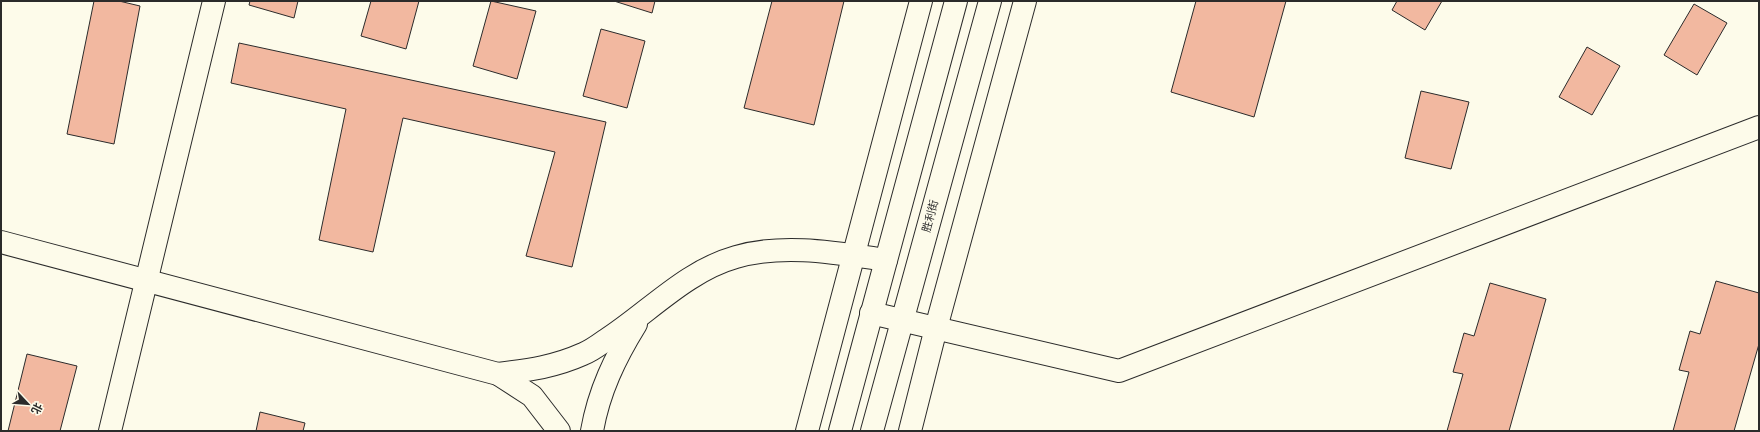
<svg xmlns="http://www.w3.org/2000/svg" width="1760" height="432" font-family="'Golos Text','Noto Sans SC',sans-serif">
<style>
.building{fill:#f2b8a0;stroke:#2b2b2b}
.lines{fill:none;stroke-linecap:round;stroke-linejoin:round}
.street-casing{stroke:#2b2b2b;stroke-width:24}
.primary-casing{stroke:#2b2b2b;stroke-width:24}
.street{stroke:#fdfbea;stroke-width:22}
.primary{stroke:#fdfbea;stroke-width:22}
.labels{text-anchor:middle;stroke-width:3;stroke-linejoin:round;paint-order:stroke}
.street-label{font-size:11px;fill:#2b2b2b;stroke:#fdfbea}
</style>
<rect width="100%" height="100%" fill="#fdfbea"/>
<g class="building">
<polygon points="94,1 119,1 140,6 114,144 67,134"/>
<polygon points="250,1 298,1 294,18 249,5"/>
<polygon points="371,1 419,1 406,49 361,36"/>
<polygon points="491,1 536,11 517,79 473,66"/>
<polygon points="614,1 655,1 652,13"/>
<polygon points="772,1 844,1 814,125 744,108"/>
<polygon points="1196,1 1286,1 1254,117 1171,92"/>
<polygon points="1397,1 1442,1 1425,30 1392,10"/>
<polygon points="1694,4 1727,23 1697,75 1664,55"/>
<polygon points="601,29 645,41 627,108 583,96"/>
<polygon points="239,43 606,122 572,267 526,256 555,152 403,118 373,252 319,240 346,109 231,83"/>
<polygon points="1587,47 1620,66 1592,115 1559,97"/>
<polygon points="1421,91 1469,102 1451,169 1405,158"/>
<polygon points="1716,281 1759,293 1759,344 1734,431 1673,431 1689,372 1679,370 1690,331 1700,334"/>
<polygon points="1490,283 1546,299 1509,431 1447,431 1463,374 1453,372 1464,333 1474,336"/>
<polygon points="27,354 77,366 60,431 8,431"/>
<polygon points="260,412 305,423 303,431 256,431"/>
</g>
<g class="lines">
<defs>
<g id="street">
<polyline points="1,242 498,374 532,396 559,431"/>
<polyline points="871,313 1119,371 1759,127"/>
<path d="M498,374C529,370 554,367 583,354C591,351 599,345 606,340C648,313 686,271 736,257C784,243 837,253 886,260"/>
<polyline points="110,431 214,1"/>
<path d="M592,431C599,391 615,358 636,324"/>
<polyline points="807,431 921,1"/>
<polyline points="910,431 936,328 1025,1"/>
</g>
<g id="primary">
<polyline points="840,431 956,1"/>
<polyline points="872,431 990,1"/>
</g>
</defs>
<use href="#street" class="street-casing"/>
<use href="#primary" class="primary-casing"/>
<use href="#street" class="street"/>
<use href="#primary" class="primary"/>
</g>
<g class="labels">
<g class="street-label">
<text transform="translate(930 216) rotate(-75)" y="4">胜利街</text>
</g>
</g>
<rect width="1760" height="432" fill="none" stroke="#2b2b2b" stroke-width="4"/>
<g transform="translate(28 404) rotate(116)" stroke="#fdfbea" stroke-width="3" paint-order="stroke">
<path d="M0-3L7 15L0 10L-7 15Z" fill="#2b2b2b"/>
<text y="-6" font-size="11" font-weight="bold" text-anchor="middle" fill="#2b2b2b">北</text>
</g>
</svg>
